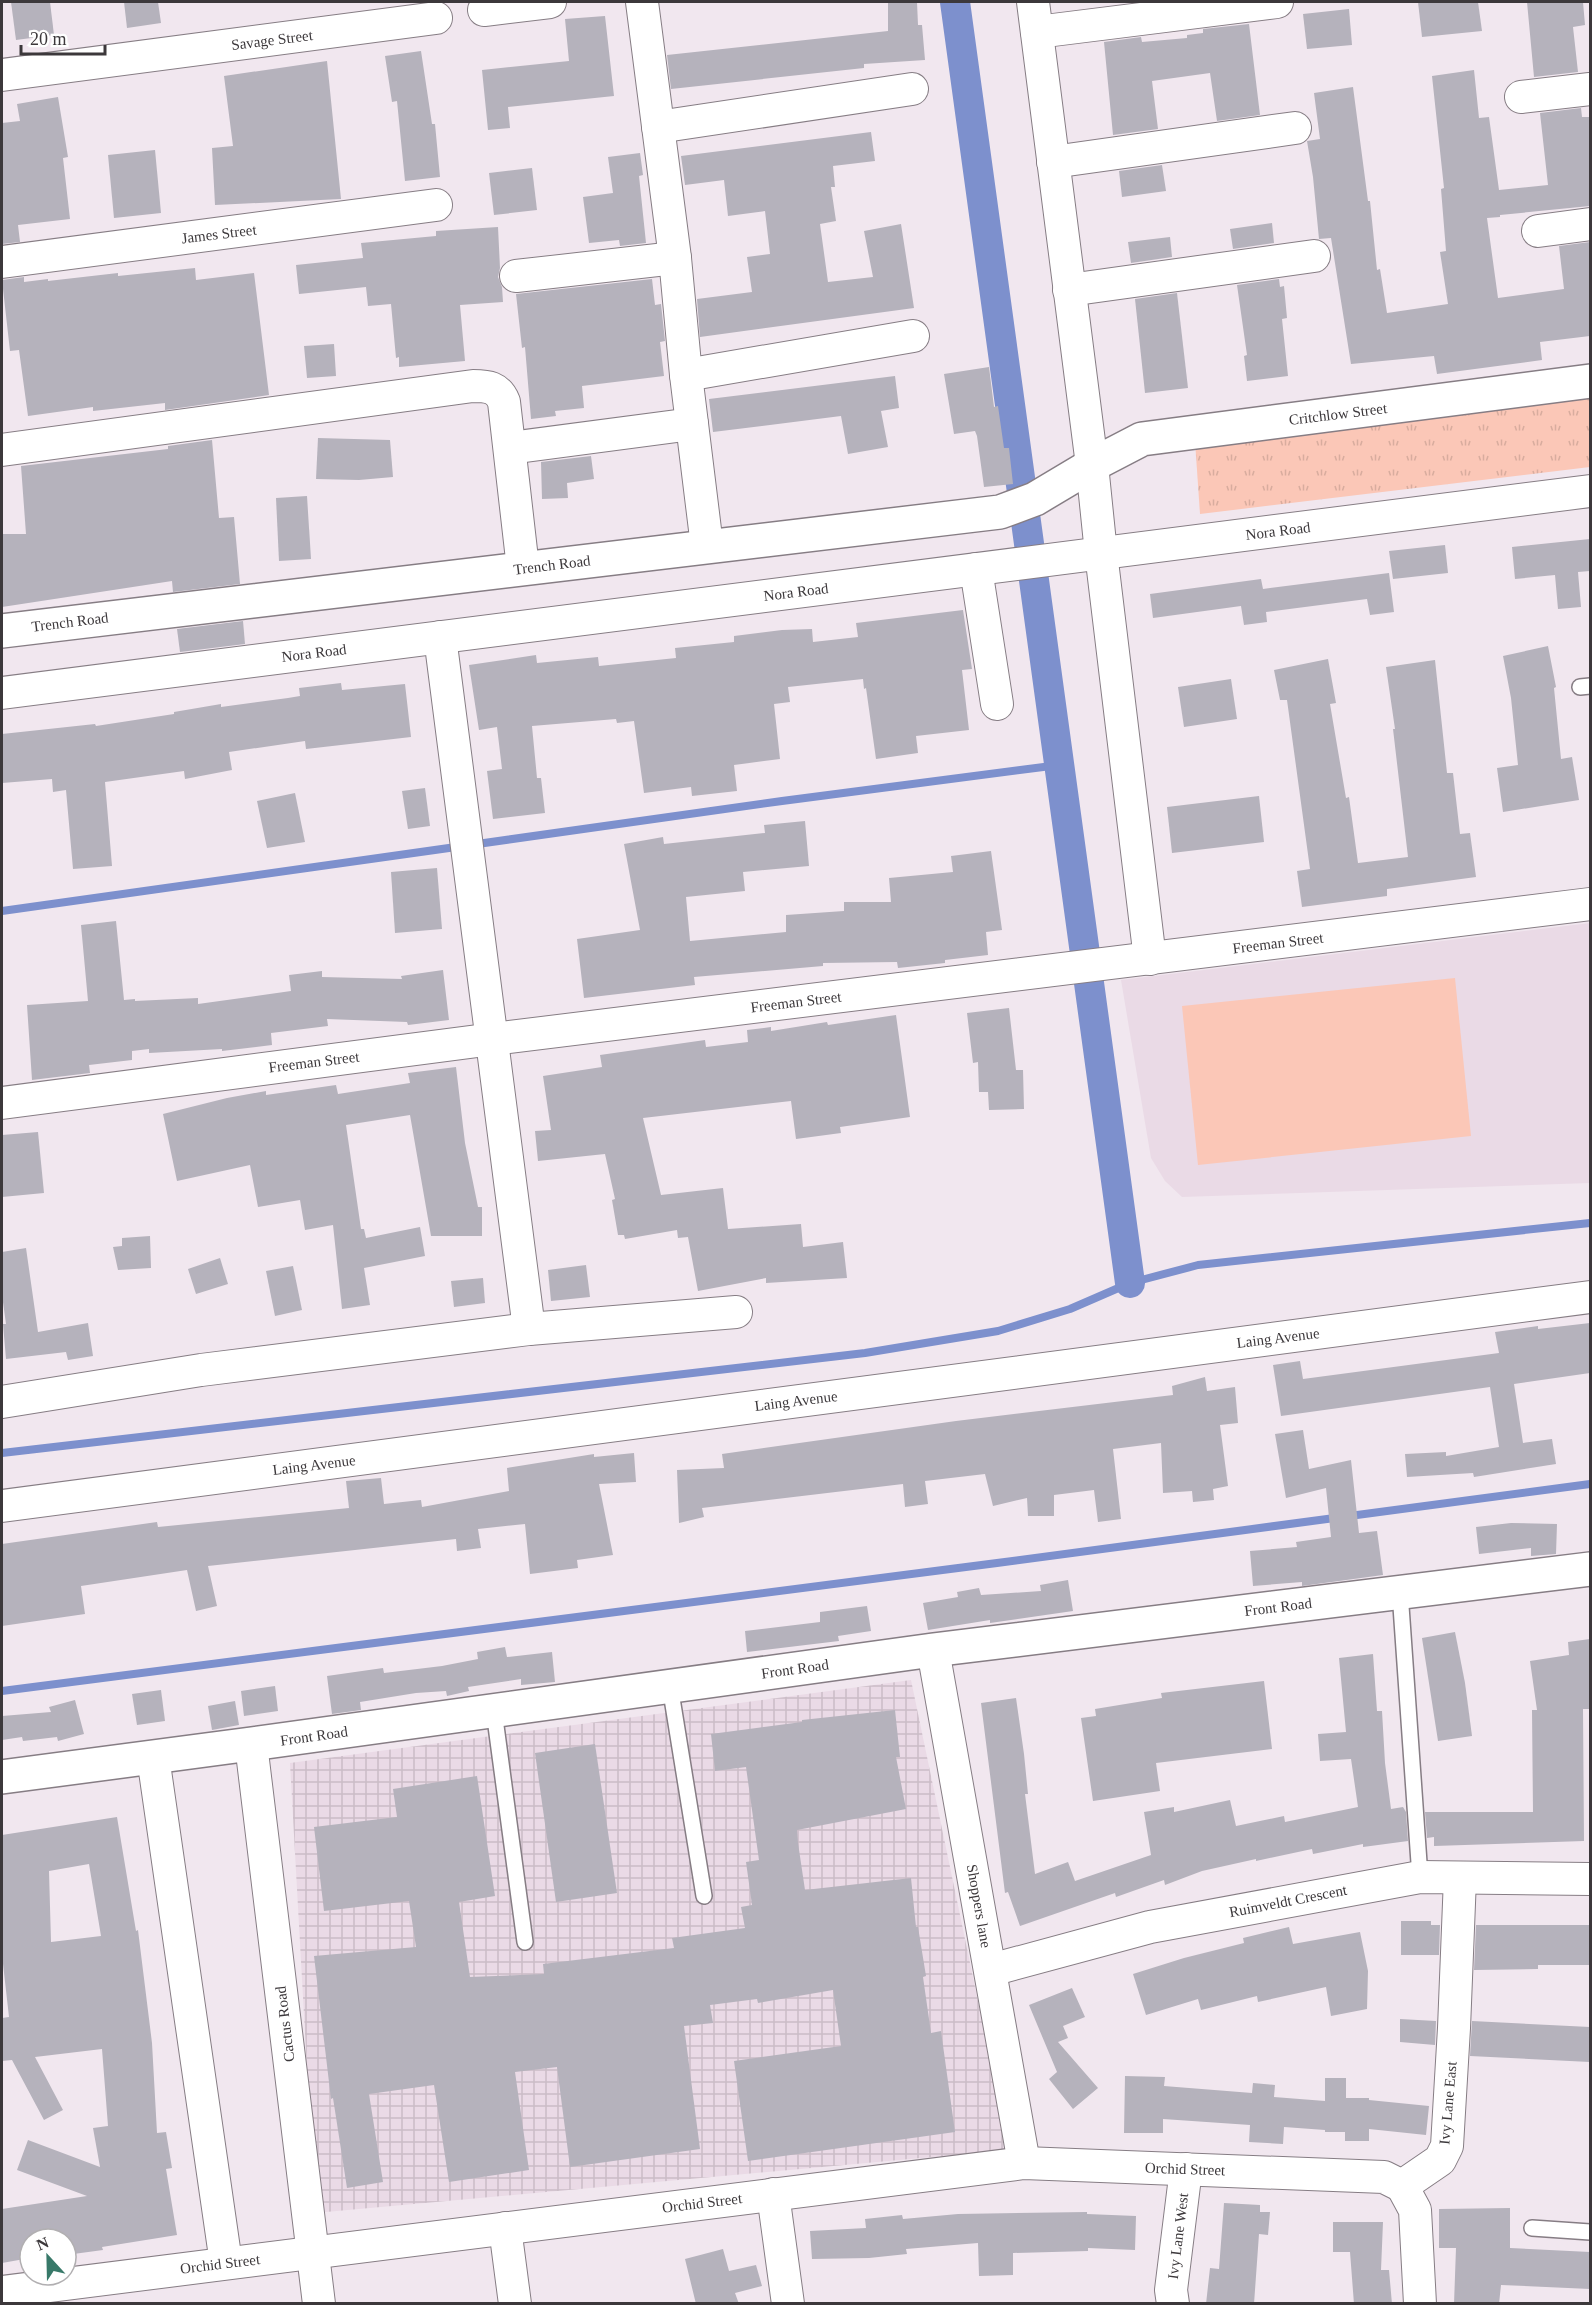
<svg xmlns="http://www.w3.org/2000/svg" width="1592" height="2305" font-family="'Times New Roman',serif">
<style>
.built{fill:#eadae6}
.industrial{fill:url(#industrial-grid)}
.grass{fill:url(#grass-tufts)}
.green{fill:#fbc7b7}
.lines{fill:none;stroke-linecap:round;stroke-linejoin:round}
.stream{stroke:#7d90cd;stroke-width:8}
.canal{stroke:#7d90cd;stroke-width:30}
.building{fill:#b5b2bc;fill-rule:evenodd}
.service-casing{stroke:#867d84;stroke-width:18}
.minor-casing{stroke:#867d84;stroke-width:34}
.tertiary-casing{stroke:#867d84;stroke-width:36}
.service{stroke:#fff;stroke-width:15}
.minor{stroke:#fff;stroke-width:32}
.tertiary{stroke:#fff;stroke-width:33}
.labels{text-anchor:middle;stroke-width:4.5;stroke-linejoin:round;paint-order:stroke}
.street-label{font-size:15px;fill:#3c383b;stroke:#fff}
</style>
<defs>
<pattern id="industrial-grid" width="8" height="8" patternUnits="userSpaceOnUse" patternTransform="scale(1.5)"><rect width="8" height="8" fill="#eadae6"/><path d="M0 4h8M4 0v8" fill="none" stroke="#cabcc6"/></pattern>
<pattern id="grass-tufts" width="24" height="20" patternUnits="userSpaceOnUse" patternTransform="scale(1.5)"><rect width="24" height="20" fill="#fbc7b7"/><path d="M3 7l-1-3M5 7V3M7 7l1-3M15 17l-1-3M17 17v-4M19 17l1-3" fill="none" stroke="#d8ac9e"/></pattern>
</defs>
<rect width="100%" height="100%" fill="#f1e7ef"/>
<polygon class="built" points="1590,923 1590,1183 1182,1197 1165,1181 1151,1158 1121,980"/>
<polygon class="industrial" points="911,1680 1009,2150 315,2213 290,1763"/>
<polygon class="grass" points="1590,393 1590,467 1200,514 1195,441"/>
<polygon class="green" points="1455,978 1471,1136 1198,1165 1182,1006"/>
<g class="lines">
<g class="stream">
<polyline points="2,911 782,801 1059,765"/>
<polyline points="2,1453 865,1353 998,1331 1070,1309 1130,1283 1198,1265 1590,1223"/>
<polyline points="2,1691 997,1563 1590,1484"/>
</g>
<polyline class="canal" points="955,2 1130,1283"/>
</g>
<g class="building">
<polygon points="11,2 50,2 54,35 16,40"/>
<polygon points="124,2 158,2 161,23 127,28"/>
<polygon points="888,2 917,2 918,25 922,25 925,60 864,64 864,68 671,89 667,55 888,31"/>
<polygon points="1418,2 1478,2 1482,31 1422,37"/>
<polygon points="1527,2 1583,2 1585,25 1573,27 1578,72 1534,77"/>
<polygon points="1349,9 1352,45 1307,49 1303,14"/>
<polygon points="605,16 614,96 508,107 510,128 488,130 482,70 569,61 565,19"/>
<polygon points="1249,24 1260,115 1217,121 1210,73 1152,81 1158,129 1113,135 1104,42 1141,37 1142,42 1187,38 1187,35 1203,33 1203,29"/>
<polygon points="421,51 432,124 435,124 440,177 405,181 397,101 392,102 385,56"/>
<polygon points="327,61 341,199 215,205 212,148 233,146 224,76"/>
<polygon points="1474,70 1479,118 1489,117 1499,190 1548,185 1540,113 1581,108 1582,117 1589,117 1590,206 1500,215 1500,217 1487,218 1498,298 1564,289 1559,246 1590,242 1590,336 1540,342 1542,360 1437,374 1434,356 1351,364 1331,238 1319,239 1313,177 1307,141 1320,139 1314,93 1353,87 1368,201 1370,201 1377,270 1380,269 1387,313 1448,304 1440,252 1446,251 1441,189 1444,188 1432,76"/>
<polygon points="58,97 68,157 63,158 70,219 18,225 20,242 2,244 2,123 20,121 17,104"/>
<polygon points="871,132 875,161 833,166 835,187 831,187 836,221 820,224 828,282 873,277 864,231 901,224 914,308 700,337 697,299 752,292 747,257 770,254 765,211 728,216 724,180 685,185 681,156"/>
<polygon points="155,150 161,213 114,218 108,155"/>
<polygon points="640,153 643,175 639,176 646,243 620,246 619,240 589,243 583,197 613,193 608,157"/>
<polygon points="1162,165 1166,191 1122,197 1119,171"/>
<polygon points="532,168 537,210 494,215 489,173"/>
<polygon points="1272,223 1274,243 1233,249 1230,229"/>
<polygon points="498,227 500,268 498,277 502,287 503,302 460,305 465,361 399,367 399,357 396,358 391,304 368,306 366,287 299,294 296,265 363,258 361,243 436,236 436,231"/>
<polygon points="1170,237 1172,257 1131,263 1128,242"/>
<polygon points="195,268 196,280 254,273 269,395 165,410 165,403 93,411 93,407 28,416 19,350 10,351 2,280 24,277 24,282 48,279 48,281 118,273 118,276"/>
<polygon points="652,279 655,305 661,304 665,341 660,342 664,376 582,386 584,408 555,411 556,416 531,419 525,347 522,348 516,294"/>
<polygon points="1279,279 1280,287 1284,286 1287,318 1282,319 1288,376 1247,381 1244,356 1247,355 1237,285"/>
<polygon points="1177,293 1188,388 1145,393 1135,299"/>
<polygon points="334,344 336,376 307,378 304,346"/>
<polygon points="989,367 994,407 998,406 1004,448 1009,448 1013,484 984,487 977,436 975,431 954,434 944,374"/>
<polygon points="895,376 899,408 881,411 888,447 848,454 841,416 713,432 709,399"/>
<polygon points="318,438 390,440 393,477 359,480 316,479"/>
<polygon points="212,440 219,518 234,517 240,584 173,592 172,581 2,607 2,534 26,534 21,466 168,449 168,446"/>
<polygon points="591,456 594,479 567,483 568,498 542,499 541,462"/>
<polygon points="307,496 311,559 279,561 276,498"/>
<polygon points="1590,539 1590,571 1578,572 1581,607 1558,609 1555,575 1515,579 1512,547"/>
<polygon points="1445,545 1448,573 1393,579 1389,551"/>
<polygon points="1389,573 1394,612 1370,615 1367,599 1266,612 1267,622 1244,625 1241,606 1153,618 1150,594 1261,579 1263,589"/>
<polygon points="963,610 972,669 962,670 969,730 916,736 918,753 876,759 866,688 864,689 863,679 788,687 790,702 774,704 780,759 734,765 737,791 692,796 691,787 644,793 634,721 617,723 616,719 532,726 537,778 541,778 545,813 493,819 487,771 502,769 497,727 479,730 469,665 536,655 537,663 598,657 599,666 676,658 675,648 734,642 734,636 782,630 812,629 813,642 858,637 856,623"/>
<polygon points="243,621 245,644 180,652 177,629"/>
<polygon points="1548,646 1556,687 1554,688 1561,759 1572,757 1579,800 1503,812 1497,768 1518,765 1511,698 1503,656"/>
<polygon points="1328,659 1336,703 1330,704 1346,798 1349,797 1358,863 1408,857 1393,729 1395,729 1386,667 1435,660 1447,773 1453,773 1460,834 1470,833 1476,877 1387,889 1387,896 1302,907 1297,871 1310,869 1287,700 1280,700 1274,670"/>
<polygon points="1231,679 1237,719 1184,727 1178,687"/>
<polygon points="341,683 342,690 405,684 411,737 306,749 305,741 229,752 232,770 185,779 184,771 105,782 112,866 73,869 66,790 53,792 52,779 2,783 2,734 95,724 96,726 174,714 174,712 221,704 221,707 288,698 300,696 299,688"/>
<polygon points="425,788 430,826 408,829 402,791"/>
<polygon points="295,793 305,842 267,848 257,801"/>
<polygon points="1259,796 1264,842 1172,853 1167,807"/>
<polygon points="805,821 809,866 743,872 745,891 686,897 690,941 786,932 786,915 844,911 844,902 891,902 889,878 953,872 951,856 991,851 1002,930 986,932 988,955 945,960 945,963 898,968 897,962 823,963 823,966 694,977 695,985 584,998 577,939 640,930 624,844 663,837 664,844 765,833 764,825"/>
<polygon points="437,868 442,929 395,933 391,872"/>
<polygon points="116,921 124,1000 135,999 135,1001 198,998 198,1004 291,991 289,975 322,971 322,977 402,979 401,976 443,970 449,1020 408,1025 407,1022 327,1019 328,1026 271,1033 272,1045 222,1051 222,1049 149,1053 149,1049 132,1051 132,1060 89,1065 90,1073 32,1080 27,1005 88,1001 81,925"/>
<polygon points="1009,1008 1016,1070 1023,1070 1024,1109 989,1110 988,1092 979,1092 978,1062 973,1063 967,1013"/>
<polygon points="896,1015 910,1117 840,1127 841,1133 796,1139 791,1101 643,1118 661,1195 723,1188 728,1229 801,1224 803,1247 843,1242 847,1278 766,1283 766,1278 698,1291 688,1237 678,1238 677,1230 625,1239 624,1235 618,1235 612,1200 615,1199 605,1154 538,1161 535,1131 551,1130 543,1076 602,1067 600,1055 705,1040 706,1047 748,1042 747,1030 771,1027 771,1031 827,1022 828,1025"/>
<polygon points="456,1067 465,1143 478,1207 482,1207 482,1236 431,1236 410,1115 346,1125 361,1229 364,1229 366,1238 420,1227 425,1256 364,1268 370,1305 342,1309 333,1225 305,1230 300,1200 258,1207 250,1165 177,1181 163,1114 227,1098 266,1091 266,1095 336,1085 338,1094 410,1083 408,1073"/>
<polygon points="38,1132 44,1193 2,1197 2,1135"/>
<polygon points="150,1236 151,1268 118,1270 113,1247 122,1246 122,1238"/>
<polygon points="26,1248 38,1332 88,1323 93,1356 68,1360 66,1352 6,1359 3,1324 6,1324 2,1295 2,1252"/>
<polygon points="220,1258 228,1284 196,1294 188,1269"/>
<polygon points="586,1265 590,1297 551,1301 548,1270"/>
<polygon points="293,1266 302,1310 275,1316 266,1271"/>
<polygon points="483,1278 485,1303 454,1307 451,1281"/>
<polygon points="1590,1323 1590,1373 1514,1384 1523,1443 1552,1439 1556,1464 1474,1477 1473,1473 1407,1477 1405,1454 1446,1452 1446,1456 1499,1447 1490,1387 1281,1416 1273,1365 1300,1361 1303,1379 1499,1353 1495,1332 1538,1326 1538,1329"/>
<polygon points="1205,1377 1207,1391 1235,1387 1238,1423 1220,1425 1228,1486 1213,1489 1214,1500 1193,1502 1192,1491 1163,1493 1161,1443 1113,1449 1121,1519 1098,1522 1094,1490 1054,1495 1054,1516 1028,1516 1027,1498 993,1506 985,1474 925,1481 928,1504 905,1507 903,1484 702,1508 704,1517 679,1523 677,1470 724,1468 722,1454 956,1421 1173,1395 1172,1386"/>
<polygon points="1303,1430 1309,1469 1351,1460 1359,1533 1377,1531 1383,1575 1302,1586 1302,1582 1253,1586 1250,1551 1297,1547 1296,1542 1331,1537 1326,1488 1286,1498 1275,1434"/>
<polygon points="634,1453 636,1482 599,1484 613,1555 577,1560 578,1568 530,1574 525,1524 478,1529 481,1548 457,1551 456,1539 208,1566 217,1606 196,1611 187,1570 81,1586 85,1614 2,1626 2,1544 157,1522 158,1527 349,1508 346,1481 381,1478 384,1504 421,1500 422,1507 509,1491 507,1468 594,1454 594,1457"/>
<polygon points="1511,1523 1557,1524 1556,1554 1531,1556 1531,1548 1479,1554 1476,1527"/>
<polygon points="1068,1580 1073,1611 990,1623 990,1620 928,1630 923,1603 958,1597 957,1592 979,1588 981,1595 1041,1591 1040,1585"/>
<polygon points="867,1606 871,1631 838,1636 839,1641 747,1652 745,1631 820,1622 820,1612"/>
<polygon points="1455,1632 1465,1683 1472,1736 1438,1741 1422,1638"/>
<polygon points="1590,1639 1590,1709 1583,1709 1584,1841 1434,1846 1434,1837 1427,1838 1425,1812 1533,1812 1532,1710 1537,1710 1530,1661 1569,1655 1568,1642"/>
<polygon points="505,1647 507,1657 552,1652 555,1682 521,1685 521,1679 468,1687 469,1691 447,1696 446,1691 416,1693 360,1702 361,1710 332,1714 327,1676 383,1668 384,1673 442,1666 478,1659 477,1652"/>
<polygon points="1373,1654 1377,1711 1382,1711 1385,1763 1391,1809 1403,1807 1406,1812 1408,1841 1363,1847 1363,1844 1313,1854 1312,1849 1256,1861 1256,1859 1202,1871 1165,1885 1164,1880 1116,1897 1115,1893 1020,1926 1008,1892 1005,1893 981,1703 1016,1698 1024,1754 1028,1794 1025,1794 1035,1874 1068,1862 1075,1881 1151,1855 1144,1812 1174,1807 1174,1812 1230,1800 1236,1826 1284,1816 1285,1822 1358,1807 1351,1759 1320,1761 1318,1734 1346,1732 1339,1658"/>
<polygon points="1264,1681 1272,1749 1156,1763 1160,1791 1093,1801 1081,1718 1096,1716 1095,1709 1162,1698 1161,1693"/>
<polygon points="275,1686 278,1711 244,1716 241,1691"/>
<polygon points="161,1690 165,1721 137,1725 132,1694"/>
<polygon points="75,1700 84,1734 58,1741 57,1737 23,1741 22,1737 2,1740 2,1716 51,1712 49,1707"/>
<polygon points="235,1701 239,1725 212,1730 208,1706"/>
<polygon points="895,1710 900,1757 896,1757 906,1809 797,1830 798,1843 805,1890 911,1878 916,1927 918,1927 926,1976 923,1977 931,2033 941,2031 955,2132 748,2161 734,2061 841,2046 833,1990 758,2003 757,1999 710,2005 713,2023 684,2026 700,2149 570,2167 557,2067 515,2072 529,2170 449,2182 434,2085 369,2094 383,2182 347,2188 333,2098 331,2099 314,1956 416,1947 409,1901 324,1911 314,1827 397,1817 393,1789 477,1776 495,1896 459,1902 470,1977 544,1974 543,1964 674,1948 672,1938 745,1928 741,1907 752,1905 746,1862 759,1860 746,1767 715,1771 711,1734 802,1722 802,1720"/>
<polygon points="595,1744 617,1893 556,1902 535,1753"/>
<path d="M117,1817L136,1931L138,1930L152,2043L157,2133L166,2132L172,2168L166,2169L177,2235L102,2247L103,2250L66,2255V2239H30V2258L2,2263V2209L87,2196L17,2170L28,2140L100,2167L93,2128L108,2126L102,2049L35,2057L63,2110L44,2120L12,2060L2,2061V2018L9,2017L2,1955V1835ZM89,1864L101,1936L51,1942L49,1871Z"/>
<polygon points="1401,1921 1431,1921 1431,1925 1440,1925 1439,1955 1401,1955"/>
<polygon points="1476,1925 1590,1925 1590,1965 1538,1965 1538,1969 1474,1970"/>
<polygon points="1289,1927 1293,1944 1360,1932 1368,1971 1367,2009 1331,2016 1326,1987 1258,2002 1257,1996 1201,2010 1198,1999 1146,2015 1133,1974 1184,1958 1244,1943 1243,1938"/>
<polygon points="1072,1988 1085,2017 1063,2026 1068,2038 1058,2042 1098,2088 1073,2109 1049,2079 1057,2072 1029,2005"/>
<polygon points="1400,2019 1436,2021 1435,2045 1400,2042"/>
<polygon points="1472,2021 1590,2027 1590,2062 1470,2056"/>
<polygon points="1125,2076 1165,2077 1164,2086 1252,2093 1253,2083 1275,2085 1274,2097 1325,2101 1325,2078 1346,2078 1346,2098 1369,2098 1369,2100 1429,2106 1426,2135 1369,2129 1369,2141 1345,2141 1345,2132 1325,2132 1325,2130 1284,2127 1283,2144 1249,2142 1250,2125 1163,2119 1163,2133 1124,2133"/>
<polygon points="1224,2203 1260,2205 1260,2212 1270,2212 1268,2235 1259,2234 1254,2304 1206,2304 1210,2268 1219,2269"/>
<polygon points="1510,2208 1510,2248 1590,2252 1590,2289 1501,2285 1499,2304 1454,2304 1456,2248 1439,2248 1439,2209"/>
<polygon points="1087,2212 1087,2214 1136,2216 1135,2250 1088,2248 1088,2251 1013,2253 1013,2275 979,2276 978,2243 906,2249 907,2254 869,2258 812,2259 810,2231 866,2228 865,2219 902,2215 903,2219 958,2214"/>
<polygon points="1333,2222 1383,2222 1381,2270 1389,2270 1392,2304 1354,2304 1350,2252 1333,2252"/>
<polygon points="723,2249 729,2271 756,2265 762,2286 735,2293 739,2304 696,2304 685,2259"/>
</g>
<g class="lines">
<defs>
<g id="service">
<polyline points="1580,687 1590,686"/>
<polyline points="1400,1592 1420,1877"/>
<polyline points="670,1686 704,1896"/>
<polyline points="494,1711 525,1942"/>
<polyline points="1532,2228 1590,2232"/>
</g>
<g id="minor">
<polyline points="642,2 675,258 686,375 707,546"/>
<polyline points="1033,2 1092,465 1101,553 1150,959"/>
<polyline points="484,10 550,2"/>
<polyline points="1037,32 1277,2"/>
<polyline points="2,75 436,18"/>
<polyline points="1521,97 1590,89"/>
<polyline points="658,127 912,89"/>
<polyline points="1053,162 1295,128"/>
<polyline points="1538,231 1590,224"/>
<polyline points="2,262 436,205"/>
<polyline points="516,276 675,258"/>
<polyline points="1069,290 1314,256"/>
<polyline points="686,375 913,336"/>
<polyline points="510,448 692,424"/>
<path d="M2,450L473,386C488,386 498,387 504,402L523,568"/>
<polyline points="976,569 997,704"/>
<polyline points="440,637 529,1329"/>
<polyline points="2,693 1590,491"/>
<polyline points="2,1103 493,1039 1590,904"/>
<polyline points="2,1402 201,1370 529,1329 736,1312"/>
<polyline points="2,1506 1590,1297"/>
<polyline points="933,1650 1024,2163"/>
<polyline points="251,1744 319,2304"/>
<polyline points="153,1757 226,2263"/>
<polyline points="991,1970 1150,1927 1420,1877 1590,1879"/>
<polyline points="773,2194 788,2304"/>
<polyline points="505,2228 515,2304"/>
<polyline points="2,2292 1024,2163 1384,2177 1402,2186"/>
<polyline points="1173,2304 1171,2290 1186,2169"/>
<polyline points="1420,2304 1415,2210 1402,2186 1440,2160 1447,2146 1454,2028 1460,1878"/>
</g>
<g id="tertiary">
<polyline points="2,631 1000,512 1035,499 1092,465 1142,439 1590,381"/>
<polyline points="2,1777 251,1744 933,1650 1590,1569"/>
</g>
</defs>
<use href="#service" class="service-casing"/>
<use href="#minor" class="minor-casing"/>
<use href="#tertiary" class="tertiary-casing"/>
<use href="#service" class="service"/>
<use href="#minor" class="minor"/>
<use href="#tertiary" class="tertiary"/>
</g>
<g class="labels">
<g class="street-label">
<text transform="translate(272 40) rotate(-7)" y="5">Savage Street</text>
<text transform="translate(219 234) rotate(-7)" y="5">James Street</text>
<text transform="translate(1338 414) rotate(-7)" y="5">Critchlow Street</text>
<text transform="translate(1278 531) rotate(-7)" y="5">Nora Road</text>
<text transform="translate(552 565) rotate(-7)" y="5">Trench Road</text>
<text transform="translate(796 592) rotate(-7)" y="5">Nora Road</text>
<text transform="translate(70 622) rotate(-7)" y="5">Trench Road</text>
<text transform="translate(314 653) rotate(-7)" y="5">Nora Road</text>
<text transform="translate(1278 943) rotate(-7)" y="5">Freeman Street</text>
<text transform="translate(796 1002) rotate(-7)" y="5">Freeman Street</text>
<text transform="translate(314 1062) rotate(-7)" y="5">Freeman Street</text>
<text transform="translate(1278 1338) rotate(-7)" y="5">Laing Avenue</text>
<text transform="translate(796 1401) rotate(-7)" y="5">Laing Avenue</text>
<text transform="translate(314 1465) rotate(-7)" y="5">Laing Avenue</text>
<text transform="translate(1278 1607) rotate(-7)" y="5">Front Road</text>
<text transform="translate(795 1669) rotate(-8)" y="5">Front Road</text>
<text transform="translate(314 1736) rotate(-8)" y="5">Front Road</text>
<text transform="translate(1288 1901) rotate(-11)" y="5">Ruimveldt Crescent</text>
<text transform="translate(979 1906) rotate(80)" y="5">Shoppers lane</text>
<text transform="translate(285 2024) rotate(-97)" y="5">Cactus Road</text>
<text transform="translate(1448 2103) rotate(-85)" y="5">Ivy Lane East</text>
<text transform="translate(1185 2169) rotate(2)" y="5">Orchid Street</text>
<text transform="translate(702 2203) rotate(-7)" y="5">Orchid Street</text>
<text transform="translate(1178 2236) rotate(-83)" y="5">Ivy Lane West</text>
<text transform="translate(220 2264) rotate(-7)" y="5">Orchid Street</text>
</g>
</g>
<rect width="1592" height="2305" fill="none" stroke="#3c383b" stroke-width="6"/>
<g transform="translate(48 2257) rotate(338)"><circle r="28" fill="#ffffff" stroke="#b1afb1" stroke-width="1.5"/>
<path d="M0-4.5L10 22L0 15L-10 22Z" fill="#387969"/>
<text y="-9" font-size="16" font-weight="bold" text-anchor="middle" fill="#3c383b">N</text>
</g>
<path d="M21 45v9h84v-9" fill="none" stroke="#3c383b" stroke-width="3"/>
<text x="30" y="45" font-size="18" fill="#3c383b" stroke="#ffffff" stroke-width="4.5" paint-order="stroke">20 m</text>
</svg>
